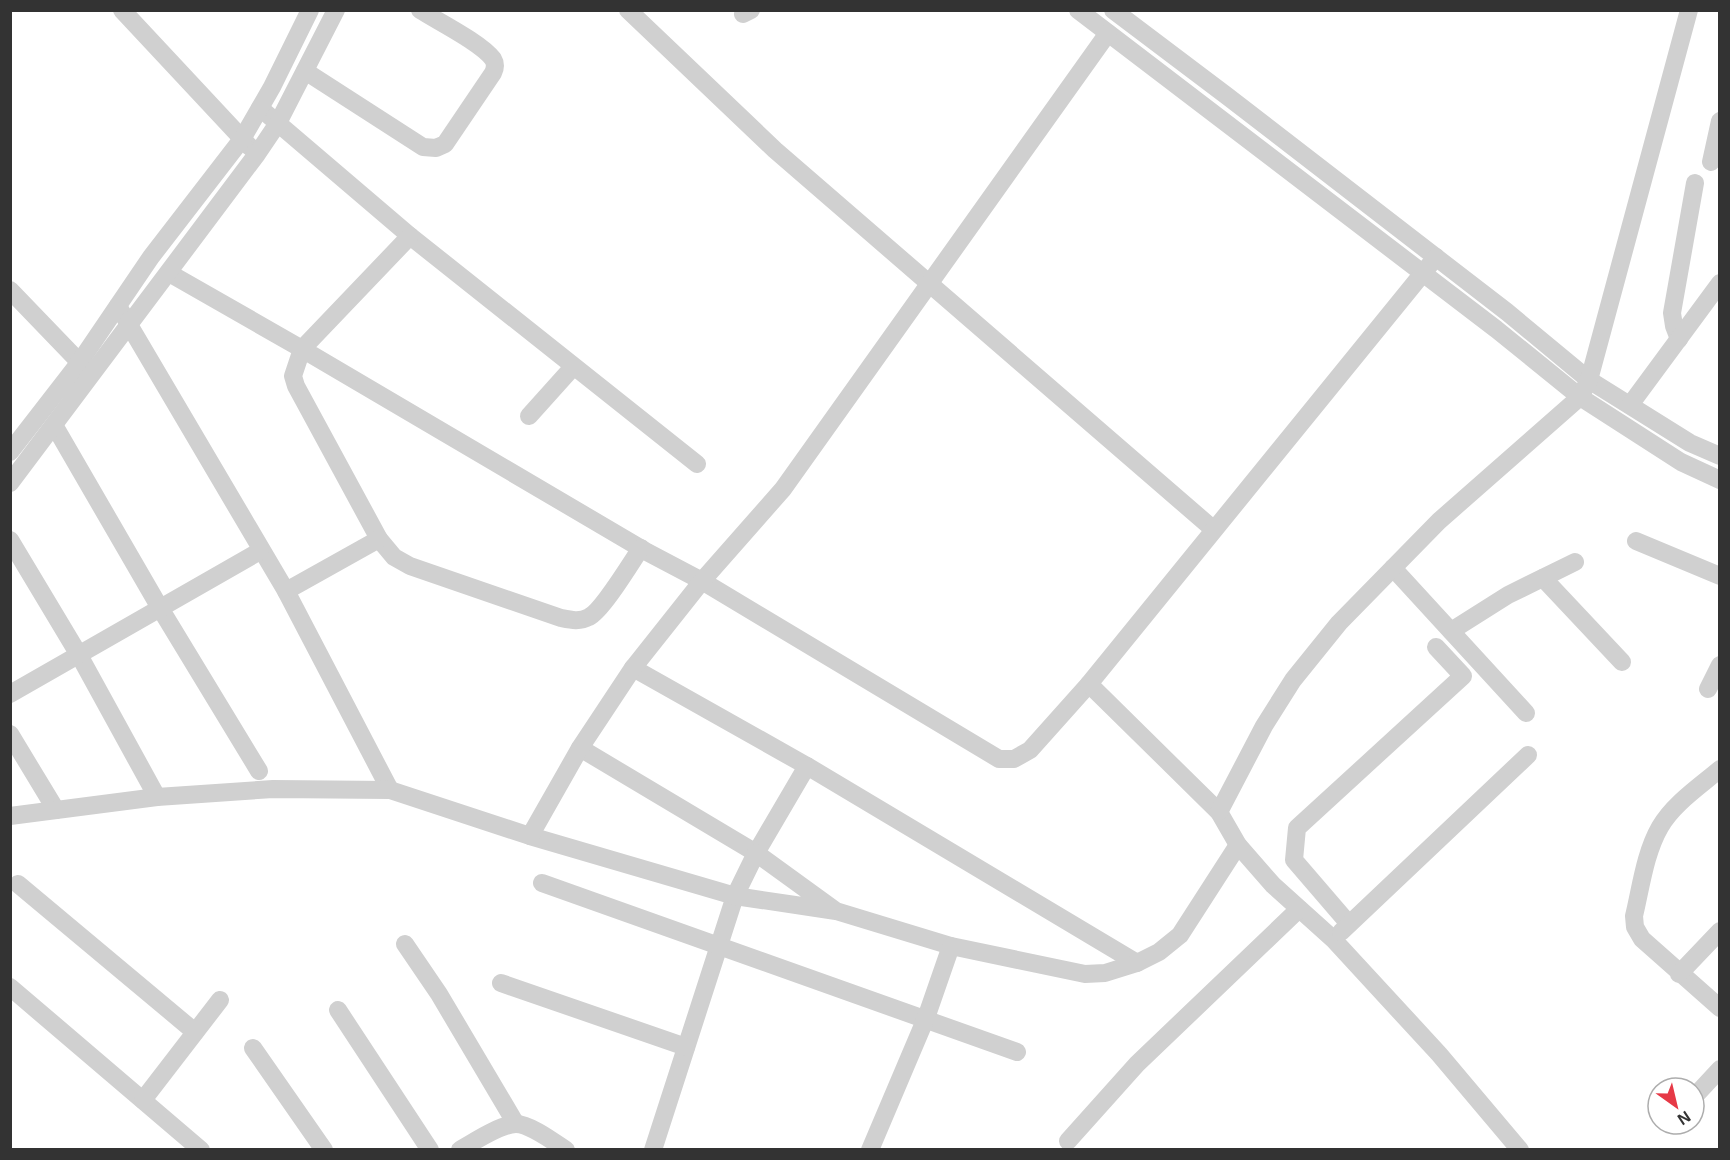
<svg xmlns="http://www.w3.org/2000/svg" width="1730" height="1160" font-family="Arial,sans-serif">
<style>
.lines{fill:none;stroke-linecap:round;stroke-linejoin:round}
.minor{stroke:#d0d0d0;stroke-width:18}
</style>
<rect width="100%" height="100%" fill="#fff"/>
<g class="lines">
<g class="minor">
<polyline points="122,10 250,147"/>
<polyline points="628,10 775,150 1213,529"/>
<polyline points="1078,10 1496,329 1580,397 1681,462 1720,480"/>
<polyline points="1113,10 1227,96 1507,312 1589,380 1690,443 1720,456"/>
<polyline points="743,14 751,10"/>
<path d="M305,71L423,147L436,148L445,144L493,73C495,69 496,64 493,59C481,43 439,22 420,10"/>
<polyline points="260,108 410,236 697,464"/>
<polyline points="1711,162 1720,121"/>
<polyline points="410,236 302,349 647,552 702,581 999,759 1014,759 1030,750 1089,684"/>
<polyline points="1436,257 1089,684 1219,812 1238,845 1273,885 1333,939 1439,1054 1520,1150"/>
<path d="M169,273L302,349L293,376L296,386L379,539L394,557L410,566L561,618C571,620 580,622 589,617C602,611 631,563 641,548"/>
<polyline points="10,290 88,371"/>
<polyline points="118,306 286,591 390,790"/>
<polyline points="1679,339 1674,326 1672,313 1695,183"/>
<polyline points="1630,405 1720,283"/>
<polyline points="529,416 573,367"/>
<polyline points="54,425 160,608 259,771"/>
<polyline points="10,452 79,363 151,257 242,139 272,87 310,10"/>
<polyline points="10,483 257,154 278,123 336,10"/>
<polyline points="10,540 79,655 157,797"/>
<polyline points="1636,541 1720,576"/>
<polyline points="1393,568 1526,713"/>
<polyline points="1543,578 1622,662"/>
<polyline points="286,591 379,539"/>
<polyline points="1451,631 1508,595 1575,562"/>
<polyline points="633,668 807,766 1137,963 1159,952 1180,935 1238,845"/>
<polyline points="1708,689 1720,665"/>
<polyline points="10,694 260,551"/>
<polyline points="10,734 56,810"/>
<polyline points="580,748 756,853 807,766"/>
<path d="M1720,769C1700,786 1673,804 1660,827C1645,853 1641,887 1634,916L1635,927L1642,939L1720,1008"/>
<polyline points="1219,812 1264,726 1293,680 1339,623 1439,521 1580,397 1589,380 1689,10"/>
<polyline points="10,816 157,797 273,789 390,790 530,836 735,896 653,1150"/>
<polyline points="530,836 580,748 633,668 702,581 783,489 1108,33"/>
<polyline points="542,883 1017,1052"/>
<polyline points="18,884 195,1032"/>
<polyline points="836,911 756,853 735,896 836,911 951,946"/>
<polyline points="1349,924 1294,860 1297,828 1463,676 1436,647"/>
<polyline points="1341,932 1528,755"/>
<polyline points="405,944 439,994 516,1124"/>
<polyline points="1679,974 1720,931"/>
<polyline points="501,983 686,1047"/>
<polyline points="10,987 201,1150"/>
<polyline points="338,1010 430,1150"/>
<polyline points="253,1048 324,1150"/>
<polyline points="1694,1097 1720,1069"/>
<polyline points="143,1100 220,1000"/>
<polyline points="1068,1141 1137,1064 1299,909"/>
<path d="M460,1150C473,1142 501,1124 516,1124C530,1124 554,1142 566,1150"/>
<polyline points="870,1150 926,1018 951,946 1085,974 1105,973 1137,963"/>
</g>
</g>
<rect width="1730" height="1160" fill="none" stroke="#333333" stroke-width="24"/>
<g transform="translate(1676 1106) rotate(146)"><circle r="28" fill="#ffffff" stroke="#adadad" stroke-width="1.5"/>
<path d="M0-4.5L10 22L0 15L-10 22Z" fill="#e63946"/>
<text y="-9" font-size="16" font-weight="bold" text-anchor="middle" fill="#333333">N</text>
</g>
</svg>
